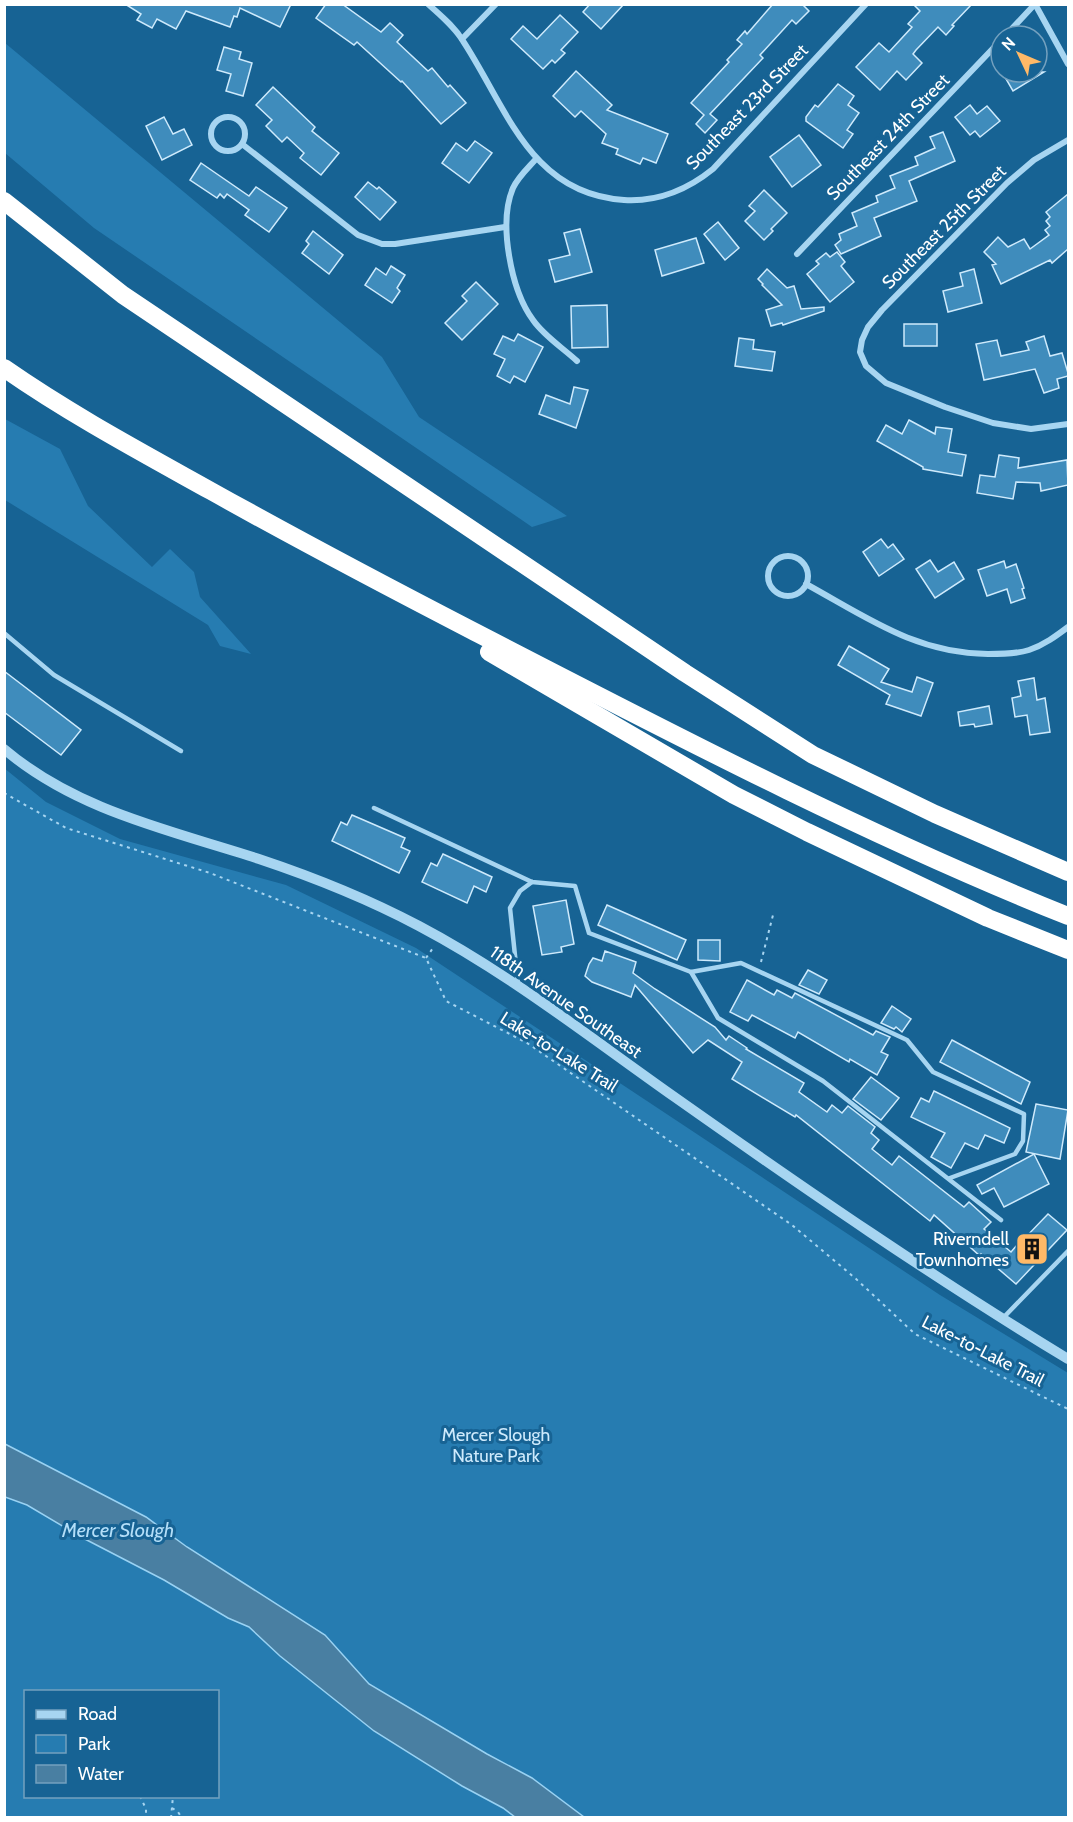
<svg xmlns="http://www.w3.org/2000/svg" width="1073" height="1822" font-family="Cabin,sans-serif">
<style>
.green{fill:#267cb1;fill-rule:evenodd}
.water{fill:#497fa2;stroke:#99d2f3;stroke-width:1.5}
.building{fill:#3f8cbc;stroke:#ceeafc;stroke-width:1.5}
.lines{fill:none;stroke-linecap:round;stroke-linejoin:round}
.path{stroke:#a7d5f1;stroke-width:2;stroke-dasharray:3 4.5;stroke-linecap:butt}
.service{stroke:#a7d5f1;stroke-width:4.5}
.minor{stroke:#a7d5f1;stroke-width:6}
.tertiary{stroke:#a7d5f1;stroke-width:10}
.motorway{stroke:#fff;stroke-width:18}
.labels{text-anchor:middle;stroke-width:6;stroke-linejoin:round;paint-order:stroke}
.street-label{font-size:18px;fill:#fff;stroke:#176394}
.poi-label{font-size:18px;fill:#fff;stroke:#176394;text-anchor:end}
.park-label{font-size:18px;fill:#ceeafc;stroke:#176394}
.water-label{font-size:20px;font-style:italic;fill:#b3def8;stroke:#176394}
</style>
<rect width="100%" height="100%" fill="#176394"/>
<g class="green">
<polygon points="5,43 382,357 419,417 567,516 532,527 94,228 5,153"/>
<polygon points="5,419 60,449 88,506 152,567 170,549 194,572 200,597 251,654 220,646 208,625 5,500"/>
<path d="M4,768L46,802L120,839L286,885L416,948L940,1295L1068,1373V1817H5ZM26,1692H218V1796H26Z"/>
</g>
<polygon class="water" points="5,1444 146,1517 187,1547 325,1635 369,1684 487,1754 532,1778 584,1817 515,1817 503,1808 462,1786 374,1731 280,1656 249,1627 228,1618 164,1580 81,1537 27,1505 5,1497"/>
<g class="building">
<polygon points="125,4 291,4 280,27 240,8 237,17 234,16 230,27 186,11 176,29 157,19 152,28 137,20 141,14"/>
<polygon points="326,4 342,4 381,32 390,23 403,35 397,42 428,71 432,68 448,87 450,85 466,103 441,124 402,81 401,82 357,42 354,45 316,18"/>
<polygon points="590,4 624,4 601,29 583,12"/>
<polygon points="773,4 802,4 809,11 796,24 792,20 760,55 763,58 710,114 717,120 705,133 696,124 704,115 691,103 729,62 727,60 742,44 737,40 745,31 747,34"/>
<polygon points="913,4 972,4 952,25 954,26 946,35 938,27 916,50 913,54 922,63 906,80 897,71 880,90 856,67 879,43 889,52 912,27 908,24 920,11"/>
<polygon points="560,15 578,32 561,50 565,53 555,63 552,60 543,69 511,39 523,26 537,39"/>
<polygon points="224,47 241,52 239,59 252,63 243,96 226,91 231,74 217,70"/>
<polygon points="576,71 612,105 607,110 668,134 656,163 643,158 640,164 616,154 618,149 602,143 606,134 581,111 575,117 553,96"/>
<polygon points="1002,72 1044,72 1013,91"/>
<polygon points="838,84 854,96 848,105 859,113 847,130 853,134 843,148 806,121 806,117 815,105 818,107"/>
<polygon points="273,87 315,127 312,131 339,153 321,175 300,158 304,153 287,137 282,142 266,126 272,120 256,105"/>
<polygon points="970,105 977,114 987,106 1000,121 980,137 975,131 970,135 955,117"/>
<polygon points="164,117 173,134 184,129 192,145 162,160 146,126"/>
<polygon points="943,132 955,161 909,181 917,201 874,218 881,236 841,254 835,245 841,240 839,234 857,226 852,213 878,202 876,196 895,188 890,176 918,165 915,157 935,148 930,137"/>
<polygon points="799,135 821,165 792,187 770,157"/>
<polygon points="475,141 492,153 469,183 442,163 456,143 467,151"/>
<polygon points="201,163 249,196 256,187 287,208 269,232 245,215 249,210 227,194 224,198 220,194 217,198 190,180"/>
<polygon points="368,182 377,189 379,187 396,202 380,220 355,197"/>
<polygon points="764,190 787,213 771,229 773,231 764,240 745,221 755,211 749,206"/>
<polygon points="1068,194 1068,249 1052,263 1050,260 1001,284 992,265 996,264 984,252 998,237 1008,247 1024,239 1030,249 1049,235 1045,230 1050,226 1046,221 1050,217 1046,212"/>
<polygon points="718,222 739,248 725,260 704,234"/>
<polygon points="580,229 592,272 555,282 549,260 570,255 564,233"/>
<polygon points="313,231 343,255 329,274 302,253 309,244 306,241"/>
<polygon points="696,238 704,263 662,276 655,250"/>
<polygon points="837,252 845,262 841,266 854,282 830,302 807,274 819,264 816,261 826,253 830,257"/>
<polygon points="391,266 405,275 397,288 400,291 392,303 365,285 376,268 386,275"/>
<polygon points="767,269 787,288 794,286 801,309 824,307 824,311 783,325 782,323 771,326 766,310 782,305 762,285 763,284 758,279"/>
<polygon points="974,269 982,303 948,312 943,291 963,286 960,273"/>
<polygon points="476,282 498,304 462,340 445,323 467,301 462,296"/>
<polygon points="607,305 608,347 572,348 571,306"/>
<rect x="904" y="324" width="33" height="22"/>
<polygon points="518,334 543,347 525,382 514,376 510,383 497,376 505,359 494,354 503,336 514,341"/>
<polygon points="1044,336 1050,356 1062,353 1068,373 1068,376 1057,379 1059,388 1044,393 1035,369 984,380 976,344 997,340 1001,356 1029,350 1026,342"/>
<polygon points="739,338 754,340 753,349 775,352 772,371 735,366"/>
<polygon points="574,387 588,390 576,428 539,414 546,395 570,404"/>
<polygon points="909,420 935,434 936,427 952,429 948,452 966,455 962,476 923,469 923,467 877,441 886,425 902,434"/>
<polygon points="999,455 1019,458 1018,468 1067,460 1068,485 1041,491 1040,483 1016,482 1013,499 977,493 980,475 995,477"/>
<polygon points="881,539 888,548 893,544 904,559 879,576 863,552"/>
<polygon points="930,560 938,572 954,562 964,579 935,598 916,569"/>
<polygon points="1004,561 1006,568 1016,564 1024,588 1022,589 1025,598 1011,603 1007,589 987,596 978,570"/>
<polygon points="849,646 889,669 881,682 912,692 917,677 933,683 921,716 886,704 890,695 838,665"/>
<polygon points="4,671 81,730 61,755 4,712"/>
<polygon points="1034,678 1037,700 1045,698 1050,732 1030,735 1027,715 1015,717 1012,698 1021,696 1018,681"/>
<polygon points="989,706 992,724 975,727 974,724 960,726 958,712"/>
<polygon points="352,815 405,838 401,847 410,851 399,873 332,841 341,822 347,825"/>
<polygon points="443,854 492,877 486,892 474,886 467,903 422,882 431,863 437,866"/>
<polygon points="566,900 574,944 561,947 562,952 542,955 533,906"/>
<polygon points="607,905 686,940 677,960 598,925"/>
<polygon points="698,940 720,940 720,961 698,960"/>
<polygon points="605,951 636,962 633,973 655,989 715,1027 726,1040 729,1036 747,1048 746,1049 804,1083 799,1092 827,1112 832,1105 842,1113 848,1106 875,1127 871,1133 879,1140 872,1149 892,1165 899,1156 964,1207 969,1202 991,1222 984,1229 1011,1252 1017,1245 1031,1257 1022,1241 1048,1214 1067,1230 1016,1284 981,1254 980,1256 934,1215 930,1221 796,1115 795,1117 732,1079 742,1062 708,1040 693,1053 635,985 631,997 592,982 585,976 589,964 593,958 602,961"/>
<polygon points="808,970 827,980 819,994 799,985"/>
<polygon points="747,980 774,995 777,990 792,998 795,993 873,1035 876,1031 890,1037 881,1052 888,1055 877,1075 850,1059 849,1062 798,1032 795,1038 752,1015 748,1021 730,1012"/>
<polygon points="892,1006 911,1019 902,1032 896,1027 894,1029 881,1023"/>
<polygon points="952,1040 1030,1082 1021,1104 940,1062"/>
<polygon points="871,1077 899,1098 881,1120 853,1099"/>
<polygon points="934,1091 1010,1128 1004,1143 985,1135 978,1149 965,1143 951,1168 931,1157 945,1133 911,1117 921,1098 929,1102"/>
<polygon points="1036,1104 1068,1110 1060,1159 1026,1152"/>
<polygon points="1034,1154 1049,1184 1004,1207 994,1188 982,1194 977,1185"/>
</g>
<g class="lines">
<g class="path">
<polyline points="4,793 66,828 210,873 426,958 446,1001 527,1043 792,1225 855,1278 915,1334 1068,1409"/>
<polyline points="426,958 433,948"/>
<polyline points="761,962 773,915"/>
<polyline points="140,1796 146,1809 146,1818"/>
<polyline points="172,1808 178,1812 182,1818"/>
<polyline points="171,1818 173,1796"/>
</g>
<g class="service">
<polyline points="4,633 54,675 181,751"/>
<polyline points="374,808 532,882 575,886 589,933 691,972 741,963 907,1040 933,1072 1024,1114 1023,1141 1015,1154 950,1178"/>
<polyline points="691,972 718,1018 823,1081 1001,1220"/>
<polyline points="518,984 510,908 520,891 532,882"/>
<polyline points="1004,1317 1068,1251"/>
</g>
<g class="minor">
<path d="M428,4C440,15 454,26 463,41C507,108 530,194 624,200C657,202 687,190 713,169L866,4"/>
<polyline points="1035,4 1068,64"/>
<polyline points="1005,36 1035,4"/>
<polyline points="462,39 496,4"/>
<circle cx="228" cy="134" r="17"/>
<polyline points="1068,140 1034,160 1007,183 882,310 868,327 862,340 860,352 866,366 886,383 945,407 993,423 1031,429 1068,424"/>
<polyline points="242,144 358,235 382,244 395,244 505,227"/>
<path d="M536,159C528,168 518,177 513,188C498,223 511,290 533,320C544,336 563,348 577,361"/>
<polyline points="797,254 1001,40"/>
<circle cx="788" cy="576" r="20"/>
<path d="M806,584C868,618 915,653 988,654C1001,654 1017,654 1029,650C1044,645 1056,636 1068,627"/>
</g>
<path class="tertiary" d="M4,749C77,811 170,830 259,859C313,877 368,899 419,926C510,974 592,1039 676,1098C805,1189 934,1278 1068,1359"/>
<g class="motorway">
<polyline points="4,201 123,295 685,673 813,755 935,814 1068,872"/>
<path d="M4,368C70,414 141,452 211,491C297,539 384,585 471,630C667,731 863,834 1068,916"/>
<polyline points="489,652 734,795 807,832 988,918 1068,950"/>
</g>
</g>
<defs>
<symbol id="building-square" viewBox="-11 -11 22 22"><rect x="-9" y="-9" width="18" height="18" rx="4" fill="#ffb967" stroke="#176394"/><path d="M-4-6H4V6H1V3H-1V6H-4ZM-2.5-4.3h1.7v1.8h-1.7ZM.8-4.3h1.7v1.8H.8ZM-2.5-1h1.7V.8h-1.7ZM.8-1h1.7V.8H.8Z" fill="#111"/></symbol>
</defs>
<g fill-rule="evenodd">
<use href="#building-square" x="1013" y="1230" width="38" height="38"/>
</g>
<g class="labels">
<g class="street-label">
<text transform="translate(747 107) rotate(-46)" y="6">Southeast 23rd Street</text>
<text transform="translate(888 137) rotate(-46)" y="6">Southeast 24th Street</text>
<text transform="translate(944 227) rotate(-45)" y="6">Southeast 25th Street</text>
<text transform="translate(566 1002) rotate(35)" y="6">118th Avenue Southeast</text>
<text transform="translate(559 1052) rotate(32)" y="6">Lake-to-Lake Trail</text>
<text transform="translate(983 1351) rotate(27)" y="6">Lake-to-Lake Trail</text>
</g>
<g class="poi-label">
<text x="1009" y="1245">Riverndell<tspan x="1009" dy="21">Townhomes</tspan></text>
</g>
<g class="park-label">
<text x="496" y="1441">Mercer Slough<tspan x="496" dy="21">Nature Park</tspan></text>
</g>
<g class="water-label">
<text x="118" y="1537">Mercer Slough</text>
</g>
</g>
<rect width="1073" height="1822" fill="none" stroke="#ffffff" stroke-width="12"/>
<rect x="24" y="1690" width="195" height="108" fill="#176394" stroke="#74a1bf" stroke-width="1.5"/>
<rect x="36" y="1710" width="30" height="9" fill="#a7d5f1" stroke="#74a1bf" stroke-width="1.5"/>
<text x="78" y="1720" font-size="18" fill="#ffffff">Road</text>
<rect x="36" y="1735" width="30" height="18" fill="#267cb1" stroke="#74a1bf" stroke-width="1.5"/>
<text x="78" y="1750" font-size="18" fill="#ffffff">Park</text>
<rect x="36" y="1765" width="30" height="18" fill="#497fa2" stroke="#74a1bf" stroke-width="1.5"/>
<text x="78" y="1780" font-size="18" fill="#ffffff">Water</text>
<g transform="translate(1019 54) rotate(314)"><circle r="28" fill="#176394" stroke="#74a1bf" stroke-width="1.5"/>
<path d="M0-4.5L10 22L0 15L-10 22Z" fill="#ffb967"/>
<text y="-9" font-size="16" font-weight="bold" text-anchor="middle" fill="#ffffff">N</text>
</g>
</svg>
